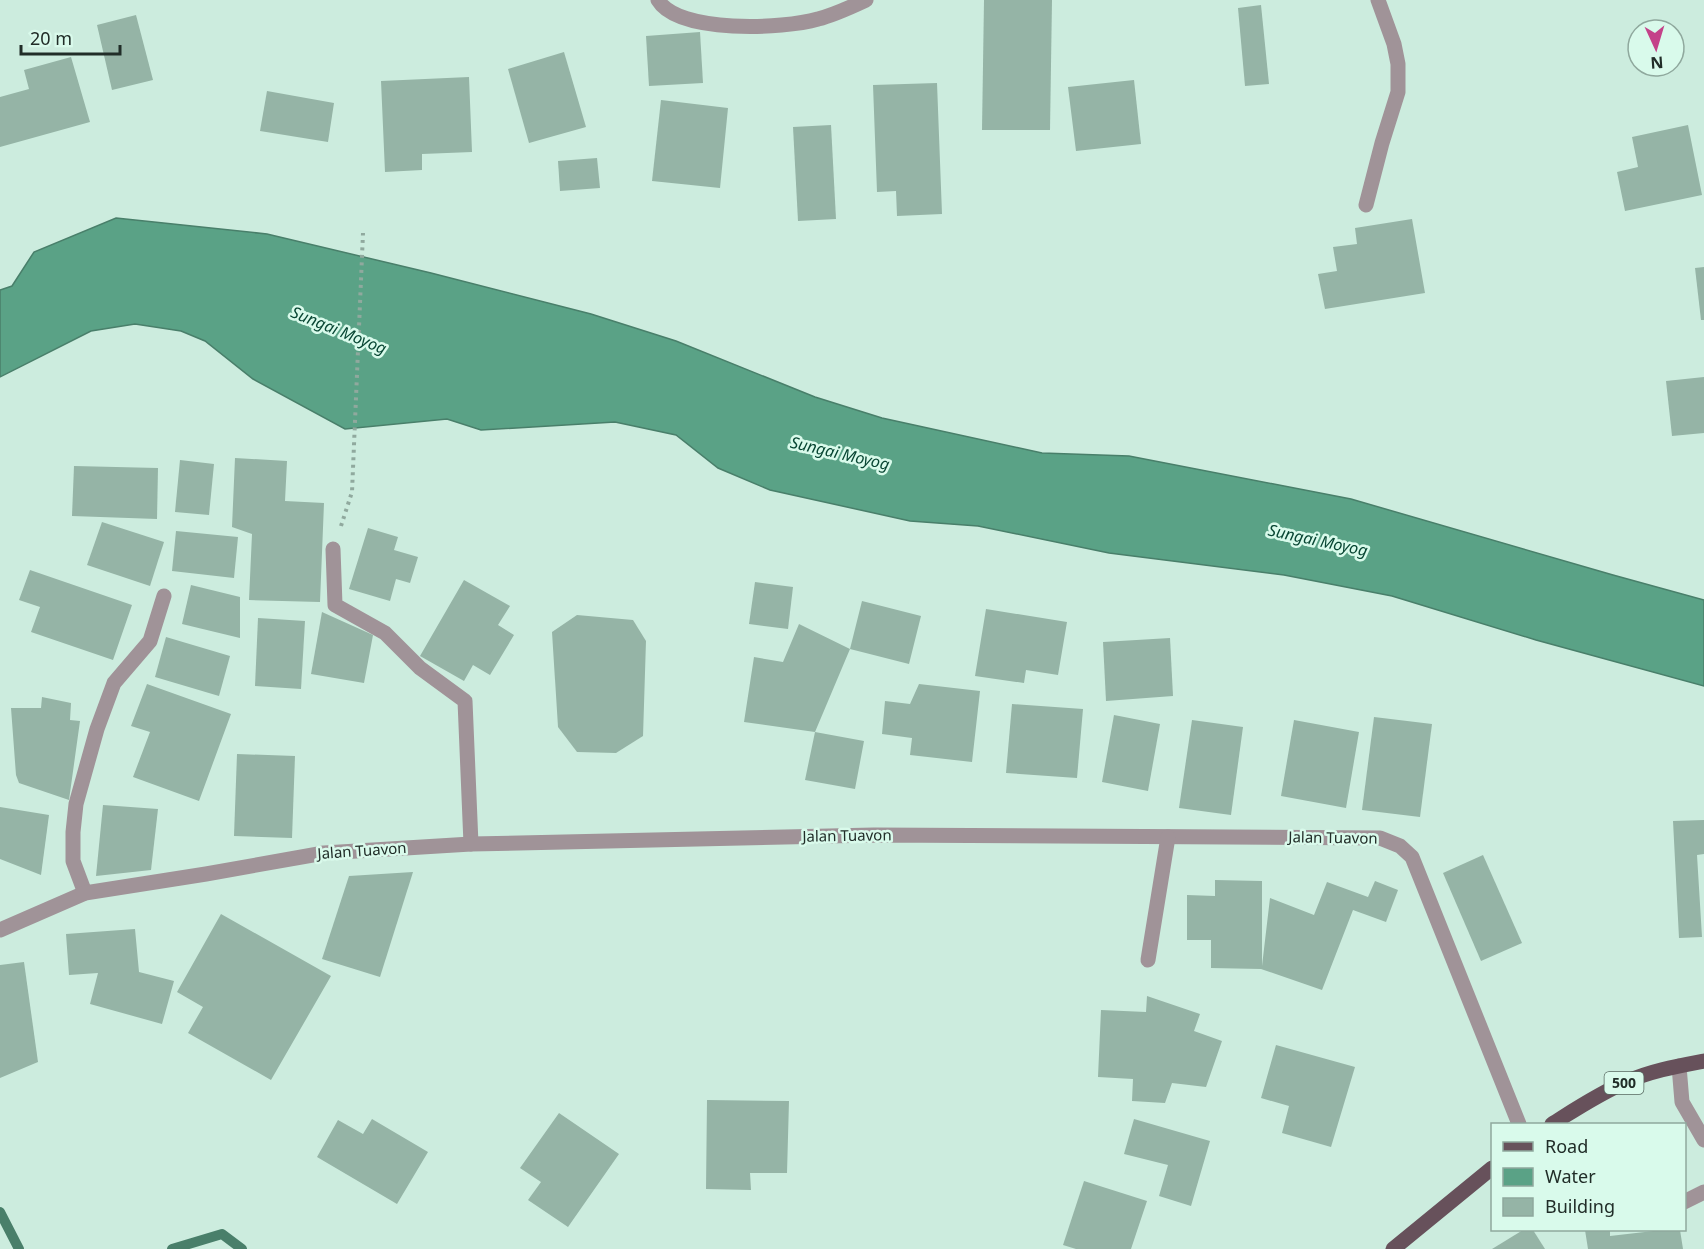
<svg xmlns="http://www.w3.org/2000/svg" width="1704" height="1249" font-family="'Noto Sans',sans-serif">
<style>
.water{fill:#5aa286;stroke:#497f6a;stroke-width:1.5}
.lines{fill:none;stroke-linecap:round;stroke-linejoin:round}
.stream{stroke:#497f6a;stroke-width:10}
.building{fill:#95b4a6}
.path{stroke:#90a99e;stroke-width:4;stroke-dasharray:3 4.5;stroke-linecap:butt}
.service{stroke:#a09398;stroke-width:15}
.minor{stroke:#a09398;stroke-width:15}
.primary{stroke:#67515b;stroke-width:15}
.labels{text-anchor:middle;stroke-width:5;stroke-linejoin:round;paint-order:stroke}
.shield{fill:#d9faeb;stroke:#586a62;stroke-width:1.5}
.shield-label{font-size:14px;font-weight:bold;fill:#212d28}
.street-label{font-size:15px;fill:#212d28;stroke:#d9faeb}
.water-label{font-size:16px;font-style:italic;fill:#084633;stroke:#d9faeb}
</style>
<rect width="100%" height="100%" fill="#ccecde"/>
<polygon class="water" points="116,218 267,234 431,273 591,314 676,341 815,397 882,418 1042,453 1129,456 1351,499 1613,575 1704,600 1704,686 1536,640 1392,596 1284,575 1109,553 978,526 910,521 770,490 718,468 676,435 615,422 481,430 447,419 345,429 253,379 205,341 181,331 135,324 91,331 0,377 0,290 12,286 34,252"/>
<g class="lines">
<g class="stream">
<polyline points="0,1212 19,1249"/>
<polyline points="172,1249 222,1234 242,1249"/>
</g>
</g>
<g class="building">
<polygon points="984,0 1052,0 1050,130 982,130"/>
<polygon points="1261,5 1269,84 1245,86 1238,8"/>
<polygon points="136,15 153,80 112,90 97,25"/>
<polygon points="700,32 703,83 649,86 646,36"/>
<polygon points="564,52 586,127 529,143 508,69"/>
<polygon points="71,57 90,122 0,147 0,97 29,89 24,70"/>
<polygon points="469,77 472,152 422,154 422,170 385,172 381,81"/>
<polygon points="1134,80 1141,144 1076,151 1068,87"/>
<polygon points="937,83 942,214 897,216 896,191 877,192 873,85"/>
<polygon points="267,91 334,103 328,142 260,131"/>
<polygon points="661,100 728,108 720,188 652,181"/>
<polygon points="831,125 836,219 798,221 793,127"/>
<polygon points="1688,125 1702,195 1625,211 1617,172 1638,167 1632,137"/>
<polygon points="597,158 600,188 560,191 558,161"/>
<polygon points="1412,219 1425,293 1325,309 1318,274 1337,271 1333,247 1357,244 1355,228"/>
<polygon points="1704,267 1704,320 1701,320 1695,268"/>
<polygon points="1704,377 1704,433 1672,436 1666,381"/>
<polygon points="235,458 287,461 285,501 324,503 320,602 249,600 252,534 232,527"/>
<polygon points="180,460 214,464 209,515 175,512"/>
<polygon points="74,466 158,468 157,519 72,516"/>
<polygon points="102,522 164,542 150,586 87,565"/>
<polygon points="368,528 398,537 394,550 418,557 410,583 396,579 390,601 349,589"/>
<polygon points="176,531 238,537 234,578 172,571"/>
<polygon points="30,570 132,605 113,660 31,632 40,607 19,600"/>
<polygon points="464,580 510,606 498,625 514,635 490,675 473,665 464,681 420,656"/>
<polygon points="755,582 793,587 788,629 749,624"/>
<polygon points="191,585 240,597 240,638 182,624"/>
<polygon points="862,601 921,616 909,664 850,649"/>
<polygon points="986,609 1067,622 1058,675 1026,670 1024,683 975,676"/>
<polygon points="322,612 373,635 364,683 311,674"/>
<polygon points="577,615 633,620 646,641 643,736 616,753 577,752 558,727 552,632"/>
<polygon points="258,618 305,621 301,689 255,686"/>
<polygon points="799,624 850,649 815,732 864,741 855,789 805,780 815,732 744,722 754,657 783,662"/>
<polygon points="166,637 230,656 219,696 155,677"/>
<polygon points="1170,638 1173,696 1106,701 1103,642"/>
<polygon points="147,684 231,714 199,801 133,777 150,732 131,726"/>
<polygon points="919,684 980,691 972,762 910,755 912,738 882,734 885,701 910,704"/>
<polygon points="42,697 71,703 70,720 80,721 69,800 19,783 16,775 11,708 41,708"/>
<polygon points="1012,704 1083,709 1077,778 1006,773"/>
<polygon points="1114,715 1160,724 1148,791 1102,782"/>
<polygon points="1374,717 1432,724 1420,817 1362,810"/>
<polygon points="1192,720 1243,727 1231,815 1179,808"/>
<polygon points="1294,720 1359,732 1346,808 1281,796"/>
<polygon points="237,754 295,756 292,838 234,836"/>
<polygon points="103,805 158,809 151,870 96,876"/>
<polygon points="0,807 49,815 41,875 0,859"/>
<polygon points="1704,820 1704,854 1697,855 1702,937 1679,938 1673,821"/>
<polygon points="1483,855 1522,943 1481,961 1443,873"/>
<polygon points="413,872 380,977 322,959 349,876"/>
<polygon points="1215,880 1262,881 1262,966 1270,898 1314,915 1327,882 1368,897 1375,881 1398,890 1386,922 1353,910 1322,990 1261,969 1211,968 1211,940 1187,940 1187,895 1215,896"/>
<polygon points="221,914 331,976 271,1080 188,1033 203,1007 177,992"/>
<polygon points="135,929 139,972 174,981 162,1024 90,1004 98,973 69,975 66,934"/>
<polygon points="24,962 38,1062 0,1078 0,965"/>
<polygon points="1147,996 1200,1014 1194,1031 1222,1041 1206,1087 1172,1083 1165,1103 1132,1101 1133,1079 1098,1077 1101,1010 1146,1012"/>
<polygon points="1276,1045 1355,1067 1331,1147 1282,1133 1289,1106 1261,1098"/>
<polygon points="707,1100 789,1101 787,1173 750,1173 751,1190 706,1189"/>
<polygon points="559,1113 619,1154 568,1227 528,1200 541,1182 520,1168"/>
<polygon points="372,1119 428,1152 397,1204 317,1157 338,1120 363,1134"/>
<polygon points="1134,1119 1210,1141 1191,1206 1159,1196 1168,1165 1124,1154"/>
<polygon points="1084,1181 1147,1201 1131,1249 1076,1249 1063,1245"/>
<polygon points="1523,1230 1533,1230 1545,1249 1492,1249"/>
<polygon points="1585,1230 1610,1230 1610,1236 1662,1230 1680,1230 1683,1249 1588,1249"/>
</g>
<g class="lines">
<polyline class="path" points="341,526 352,492 363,233"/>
<g class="service">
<polyline points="1679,1066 1682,1102 1704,1140"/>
<polyline points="1684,1202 1704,1192"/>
</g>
<g class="minor">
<path d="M658,0C678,34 784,29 818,19C834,15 851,7 866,0"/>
<polyline points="1366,205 1382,143 1398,92 1398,64 1394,44 1378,0"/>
<polyline points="333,549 335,605 385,633 420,668 465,701 471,844"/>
<polyline points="85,893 73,861 73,832 76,804 97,729 114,683 150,641 164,596"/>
<polyline points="0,930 85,893 206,874 324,853 471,844 874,835 1380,838 1400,846 1412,857 1519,1124"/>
<polyline points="1148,960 1168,837"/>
</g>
<g class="primary">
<path d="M1552,1124C1576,1109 1600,1093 1626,1082C1650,1071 1678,1066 1704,1061"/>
<polyline points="1393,1249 1492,1168"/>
</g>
</g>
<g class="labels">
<rect class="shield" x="1604.5" y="1072" width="39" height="22" rx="4.5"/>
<g class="shield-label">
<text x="1624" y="1088">500</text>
</g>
<g class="street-label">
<text transform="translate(847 836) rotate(-1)" y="5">Jalan Tuavon</text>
<text transform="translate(1333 838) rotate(1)" y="5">Jalan Tuavon</text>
<text transform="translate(362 851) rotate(-4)" y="5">Jalan Tuavon</text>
</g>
<g class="water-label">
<text transform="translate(339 330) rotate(22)" y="6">Sungai Moyog</text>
<text transform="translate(840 453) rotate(13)" y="6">Sungai Moyog</text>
<text transform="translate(1318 540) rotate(12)" y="6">Sungai Moyog</text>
</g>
</g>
<rect x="1491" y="1123" width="195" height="108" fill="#d9faeb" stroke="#8fa89d" stroke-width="1.5"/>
<rect x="1503" y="1142" width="30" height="9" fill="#67515b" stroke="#8fa89d" stroke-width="1.5"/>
<text x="1545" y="1153" font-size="18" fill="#212d28">Road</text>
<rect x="1503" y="1168" width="30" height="18" fill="#5aa286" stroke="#8fa89d" stroke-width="1.5"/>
<text x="1545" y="1183" font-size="18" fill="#212d28">Water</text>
<rect x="1503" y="1198" width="30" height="18" fill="#95b4a6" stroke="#8fa89d" stroke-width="1.5"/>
<text x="1545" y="1213" font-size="18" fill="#212d28">Building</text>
<g transform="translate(1656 48) rotate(176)"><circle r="28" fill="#d9faeb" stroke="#8fa89d" stroke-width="1.5"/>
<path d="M0-4.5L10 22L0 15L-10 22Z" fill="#c44289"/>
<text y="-9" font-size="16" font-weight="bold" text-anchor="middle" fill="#212d28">N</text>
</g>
<path d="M21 45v9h99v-9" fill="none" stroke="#212d28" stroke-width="3"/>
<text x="30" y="45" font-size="18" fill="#212d28" stroke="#d9faeb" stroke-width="4.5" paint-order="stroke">20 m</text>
</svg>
